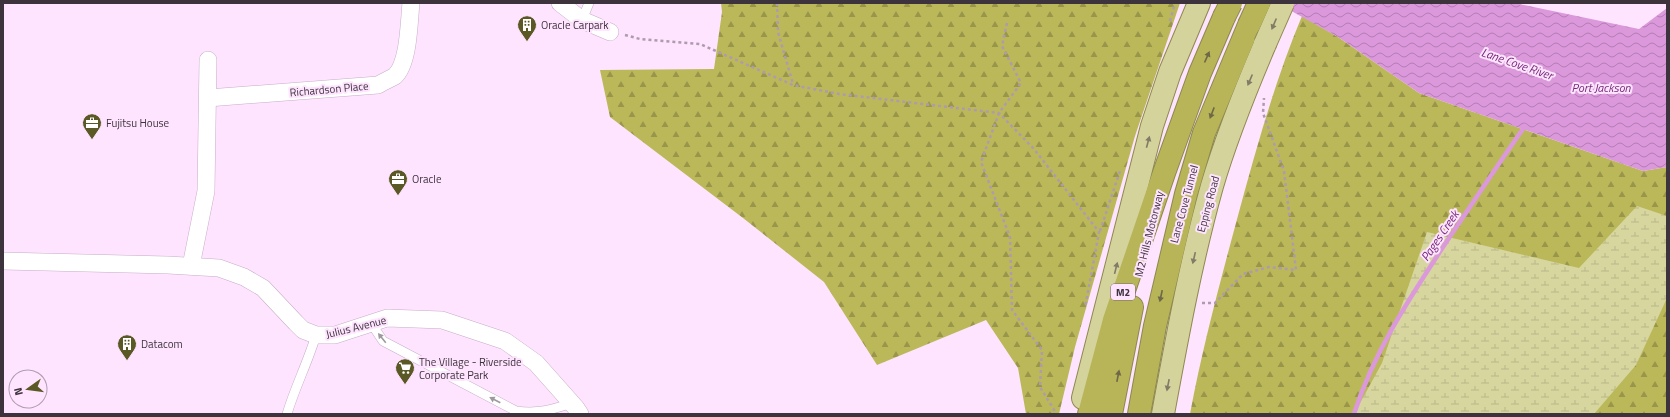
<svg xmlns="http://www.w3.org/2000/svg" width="1670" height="417" font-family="'Titillium Web',sans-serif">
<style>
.forest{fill:url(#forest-firs)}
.wetland{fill:url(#wetland-marsh)}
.water{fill:url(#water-waves)}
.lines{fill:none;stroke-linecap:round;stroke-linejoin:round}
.stream{stroke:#db99dc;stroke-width:4.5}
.service-casing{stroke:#c6aec6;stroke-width:10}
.minor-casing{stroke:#c6aec6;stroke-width:18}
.primary-casing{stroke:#8d884f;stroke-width:24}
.motorway-casing{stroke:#8d884f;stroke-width:24}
.path{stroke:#ae9bae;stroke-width:2.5;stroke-dasharray:3 3;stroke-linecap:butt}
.service{stroke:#fff;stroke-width:9}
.minor{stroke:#fff;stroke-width:17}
.primary{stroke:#d4d39b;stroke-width:22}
.motorway{stroke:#b8b558;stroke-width:22}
.primary-bridge-casing{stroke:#8d884f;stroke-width:24;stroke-linecap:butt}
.motorway-bridge-casing{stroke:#8d884f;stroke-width:24;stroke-linecap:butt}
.primary-bridge{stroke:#d4d39b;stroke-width:22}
.motorway-bridge{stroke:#b8b558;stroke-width:22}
.oneway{fill:#817b67}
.oneway2{fill:#6e6748}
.oneway3{fill:#9e999e}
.labels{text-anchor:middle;stroke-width:4;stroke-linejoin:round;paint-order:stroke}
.shield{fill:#fee4fe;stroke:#776877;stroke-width:1}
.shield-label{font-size:10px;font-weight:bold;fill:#3d333d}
.poi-label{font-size:11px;fill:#3d333d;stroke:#fee4fe;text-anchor:start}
.street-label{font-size:11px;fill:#3d333d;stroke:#fee4fe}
.water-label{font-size:12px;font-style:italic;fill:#752879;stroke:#fee4fe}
</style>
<defs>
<pattern id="forest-firs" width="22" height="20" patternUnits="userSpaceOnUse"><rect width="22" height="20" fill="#bbb859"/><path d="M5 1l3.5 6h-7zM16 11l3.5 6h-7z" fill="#99964b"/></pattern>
<pattern id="wetland-marsh" width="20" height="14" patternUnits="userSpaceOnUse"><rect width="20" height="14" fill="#d7d69f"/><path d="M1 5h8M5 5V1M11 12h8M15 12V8" fill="none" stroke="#b9b88a"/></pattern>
<pattern id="water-waves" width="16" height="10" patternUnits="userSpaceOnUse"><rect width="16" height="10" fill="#db99dc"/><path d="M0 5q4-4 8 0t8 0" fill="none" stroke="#b37db4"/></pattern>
</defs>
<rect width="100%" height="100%" fill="#fee4fe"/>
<g class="forest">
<polygon points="721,3 1180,3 1135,136 1075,347 1059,414 1026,414 1018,368 986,320 877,365 824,282 743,218 610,117 600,70 714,69 722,12"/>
<path d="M1302,16L1338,37L1419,93L1643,171L1667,167V414H1190C1202,350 1219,286 1236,223C1255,153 1274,83 1302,16Z"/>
</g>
<polygon class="wetland" points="1637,206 1667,216 1667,298 1636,365 1594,414 1354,414 1382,363 1427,232 1579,268"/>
<polygon class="water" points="1277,3 1514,3 1639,29 1667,8 1667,167 1643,171 1419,93 1338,37"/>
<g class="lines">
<path class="stream" d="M1354,414C1374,351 1411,296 1447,241C1473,203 1498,164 1525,126"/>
<defs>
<g id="service">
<polyline points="582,20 589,3"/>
<path d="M371,323L383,341L516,411C538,414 551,410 572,403"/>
<path d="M287,414C295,387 308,362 316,335"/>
</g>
<g id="minor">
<polyline points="560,3 582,20 610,32"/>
<path d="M208,98L378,85C383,82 390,79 395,76C409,63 409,21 411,3"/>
<polyline points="3,261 168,265 219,268 244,277 263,288 296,323 303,330 316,335 335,335 387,318 442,320 505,341 536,363 576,408 580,414"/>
<polyline points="191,266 206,191 208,60"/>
</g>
<g id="primary">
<polyline points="1083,398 1152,126 1170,72 1199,3"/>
<path d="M1163,414C1177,338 1191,261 1212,186C1226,138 1245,91 1265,44"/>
</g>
<g id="motorway">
<polyline points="1089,414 1114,320 1164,173 1200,73 1224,17"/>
<polyline points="1111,414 1132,307"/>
<polyline points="1139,414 1155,326 1186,194 1204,133 1249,25"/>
</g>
</defs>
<use href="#service" class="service-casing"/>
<use href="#minor" class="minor-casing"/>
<use href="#primary" class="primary-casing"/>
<use href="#motorway" class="motorway-casing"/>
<g class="path">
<polyline points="777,3 778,32 793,84"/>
<polyline points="1170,21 1175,3"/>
<polyline points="1007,23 1002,46 1021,83 999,113 981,162 1010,237 1012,310 1042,350 1040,387 1056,413 1055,414"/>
<polyline points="625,35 640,39 700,44 793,85 839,94 999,113 1034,149 1099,232 1085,308"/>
<polyline points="1100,231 1120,171"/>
<polyline points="1202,303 1215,303 1243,274 1269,267 1296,270 1284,171 1263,113 1264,98"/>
</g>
<use href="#service" class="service"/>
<use href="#minor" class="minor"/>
<use href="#primary" class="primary"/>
<use href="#motorway" class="motorway"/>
<defs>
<polyline id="primary-bridge" points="1265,44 1283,3"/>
<g id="motorway-bridge">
<polyline points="1224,17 1231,3"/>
<polyline points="1249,25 1259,3"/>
</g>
</defs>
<use href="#primary-bridge" class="primary-bridge-casing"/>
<use href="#motorway-bridge" class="motorway-bridge-casing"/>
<use href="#primary-bridge" class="primary-bridge"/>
<use href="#motorway-bridge" class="motorway-bridge"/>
</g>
<defs><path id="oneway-solid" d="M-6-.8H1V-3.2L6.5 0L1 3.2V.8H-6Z"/></defs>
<g class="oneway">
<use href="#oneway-solid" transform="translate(1274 24) rotate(113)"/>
<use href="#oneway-solid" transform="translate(1250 80) rotate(113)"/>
<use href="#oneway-solid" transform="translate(1148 142) rotate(-75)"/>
<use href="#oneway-solid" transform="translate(1194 258) rotate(103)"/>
<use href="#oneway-solid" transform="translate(1116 268) rotate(-76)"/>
<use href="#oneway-solid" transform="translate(1168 385) rotate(101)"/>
</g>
<g class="oneway2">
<use href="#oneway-solid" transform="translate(1207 57) rotate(-66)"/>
<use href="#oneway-solid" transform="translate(1212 113) rotate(111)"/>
<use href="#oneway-solid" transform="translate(1161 296) rotate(102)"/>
<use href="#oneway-solid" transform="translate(1118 376) rotate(-79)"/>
</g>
<g class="oneway3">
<use href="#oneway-solid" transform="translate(382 338) rotate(-129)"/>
<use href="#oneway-solid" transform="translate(495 400) rotate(-153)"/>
</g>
<defs>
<symbol id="building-pin" viewBox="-11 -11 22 30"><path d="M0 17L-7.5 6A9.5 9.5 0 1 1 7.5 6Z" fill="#5a5825" stroke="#fee4fe"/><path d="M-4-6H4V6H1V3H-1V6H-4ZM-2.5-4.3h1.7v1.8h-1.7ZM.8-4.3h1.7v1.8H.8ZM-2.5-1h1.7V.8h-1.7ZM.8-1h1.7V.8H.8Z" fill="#fff"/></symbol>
<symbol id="office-pin" viewBox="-11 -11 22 30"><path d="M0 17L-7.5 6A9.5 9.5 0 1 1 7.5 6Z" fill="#5a5825" stroke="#fee4fe"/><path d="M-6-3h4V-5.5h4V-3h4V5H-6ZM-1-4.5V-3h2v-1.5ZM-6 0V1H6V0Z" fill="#fff"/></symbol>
<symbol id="supermarket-pin" viewBox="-11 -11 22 30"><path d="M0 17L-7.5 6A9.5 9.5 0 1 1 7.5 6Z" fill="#5a5825" stroke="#fee4fe"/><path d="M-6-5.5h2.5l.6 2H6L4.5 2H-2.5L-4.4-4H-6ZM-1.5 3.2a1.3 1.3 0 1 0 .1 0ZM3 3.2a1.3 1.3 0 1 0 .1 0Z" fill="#fff"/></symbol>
</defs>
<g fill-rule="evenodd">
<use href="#building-pin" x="516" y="14" width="22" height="30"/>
<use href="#office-pin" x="81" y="112" width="22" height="30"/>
<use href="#office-pin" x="387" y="168" width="22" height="30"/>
<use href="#building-pin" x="116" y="333" width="22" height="30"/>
<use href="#supermarket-pin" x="394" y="357" width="22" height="30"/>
</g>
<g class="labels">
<rect class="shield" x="1111" y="284" width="24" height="16" rx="3"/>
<g class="shield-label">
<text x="1123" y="296">M2</text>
</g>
<g class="poi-label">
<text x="541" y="29">Oracle Carpark</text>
<text x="106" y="127">Fujitsu House</text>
<text x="412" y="183">Oracle</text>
<text x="141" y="348">Datacom</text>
<text x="419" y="366">The Village - Riverside<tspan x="419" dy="13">Corporate Park</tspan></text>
</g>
<g class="street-label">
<text transform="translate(329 89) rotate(-5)" y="4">Richardson Place</text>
<text transform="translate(1184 204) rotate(-75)" y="4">Lane Cove Tunnel</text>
<text transform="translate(1208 204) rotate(-75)" y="4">Epping Road</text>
<text transform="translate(1149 234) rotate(-76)" y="4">M2 Hills Motorway</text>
<text transform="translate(356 327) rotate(-14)" y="4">Julius Avenue</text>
</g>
<g class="water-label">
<text transform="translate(1517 64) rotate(19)" y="4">Lane Cove River</text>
<text x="1601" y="92">Port Jackson</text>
<text transform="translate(1440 236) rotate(-56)" y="4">Pages Creek</text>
</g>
</g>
<rect width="1670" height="417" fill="none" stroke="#3d333d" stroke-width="8"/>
<g transform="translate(28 389) rotate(256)"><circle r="19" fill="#fee4fe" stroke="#b19db1"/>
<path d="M0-3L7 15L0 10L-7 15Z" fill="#5a5825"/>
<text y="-6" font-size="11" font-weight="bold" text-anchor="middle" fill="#3d333d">N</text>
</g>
</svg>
